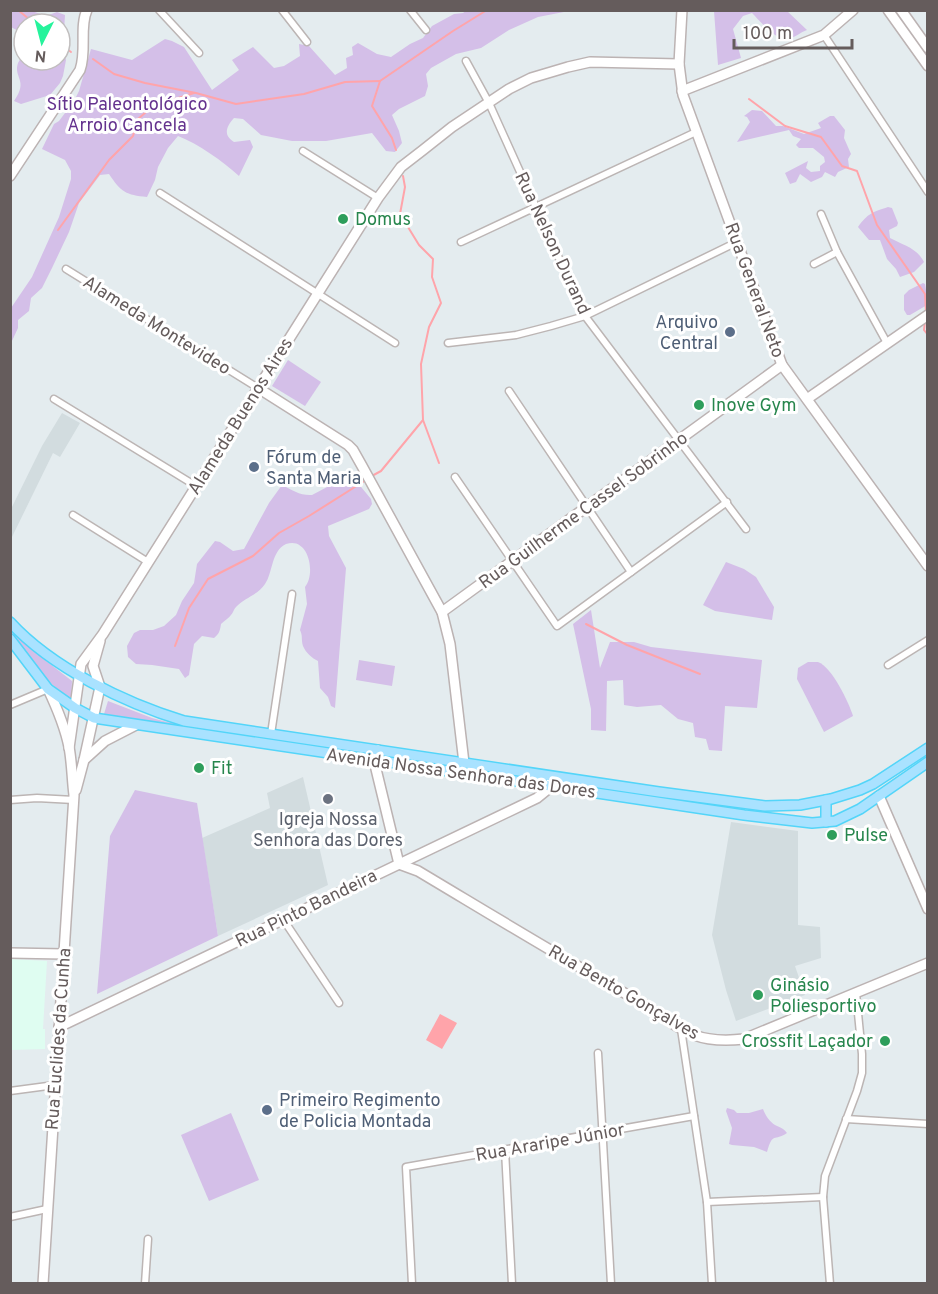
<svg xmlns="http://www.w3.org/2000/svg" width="938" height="1294" font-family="Overpass,sans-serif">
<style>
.education{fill:#d2dcdf}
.medical{fill:#dffdf1}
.green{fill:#d4bfe8}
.water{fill:#ffa4aa}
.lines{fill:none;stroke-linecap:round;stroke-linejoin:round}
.stream{stroke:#ffa4aa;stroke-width:2}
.street-casing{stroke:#bcb5b4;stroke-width:9}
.secondary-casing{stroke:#bcb3b3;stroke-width:12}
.primary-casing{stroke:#53d5f9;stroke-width:12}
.street{stroke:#fff;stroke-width:6}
.secondary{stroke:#fff;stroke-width:9}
.primary{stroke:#a9e2ff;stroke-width:9}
.leisure-dot{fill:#2e9e5b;stroke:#fff;stroke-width:2}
.service-dot{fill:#5c6f8a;stroke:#fff;stroke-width:2}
.worship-dot{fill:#6b7280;stroke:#fff;stroke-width:2}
.labels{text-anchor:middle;stroke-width:6;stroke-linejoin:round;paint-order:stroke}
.park-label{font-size:18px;fill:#64328e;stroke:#fff}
.leisure-label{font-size:18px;fill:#27864d;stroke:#fff;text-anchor:start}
.street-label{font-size:18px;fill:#655c5c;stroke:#fff}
.service-label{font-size:18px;fill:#4e5e75;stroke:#fff;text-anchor:start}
.worship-label{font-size:18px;fill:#5b616d;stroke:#fff}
</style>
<rect width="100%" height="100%" fill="#e4ecef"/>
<g class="education">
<polygon points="62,413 80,423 60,457 53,453 11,539 11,509 42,446"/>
<polygon points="303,777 328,885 218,936 202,838 270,808 267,793"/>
<polygon points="731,822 798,831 798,925 820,927 821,958 795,966 805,995 736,1021 726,990 712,935"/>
</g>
<polygon class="medical" points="11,959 47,961 43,1029 45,1029 45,1049 11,1050"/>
<g class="green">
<path d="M11,10L32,11L46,16L57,12L65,15L64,31L61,38L66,60L63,76L60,83L50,95L21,104L14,101C29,80 13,78 18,63C19,60 22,58 24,55V60H60V24H24V37L20,32L11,27Z"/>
<path d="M467,10L569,11L538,17L509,30L481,48L456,54L431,68L426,74L428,86L425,96L399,109L392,115L399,131L402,143L395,152L386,151L372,133L326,141H292L261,135L243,119L234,118C226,127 223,135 234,142L250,140L253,147L239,176C222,161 199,144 178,136L168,148L158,167L155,180L147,197C126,195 121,192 109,174L100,175L79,203L69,232L52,268L42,288L31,298L29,311L18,320V328L11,343V308L32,277L59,217L71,179V171L65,160L42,149L54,124L59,121L74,101L79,91L91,49L132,60L165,39L172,41L184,47L212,90L239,70L232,60L253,47L274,68L284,66L300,56L299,44L309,46L335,75L347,68L346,58L353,55L352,47L358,43L377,54L391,57L410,44L423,38L432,26L454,14L463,13Z"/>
<path d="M714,11H787L807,30C801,32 794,38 788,39C776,41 760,21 752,13L743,16L733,29L741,58L718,65Z"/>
<polygon points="752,110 762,111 776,126 783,126 804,134 821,128 818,123 830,116 834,116 845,130 844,138 851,154 848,159 849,167 838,172 835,177 825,172 822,177 811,182 800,174 796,182 790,184 785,173 808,161 806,168 811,172 820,171 820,166 825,162 824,157 813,148 799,148 796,145 801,139 793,136 789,130 737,142 750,122 747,117 744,116"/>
<path d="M888,207L892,208L898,223L897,226L889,230L890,238C903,245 917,248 924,262L914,272L900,277L896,269L887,259L880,240H869L858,227C868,213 873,212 888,207Z"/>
<polygon points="923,283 925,284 926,290 927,290 927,305 910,315 907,315 904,310 904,295 909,290"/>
<polygon points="288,360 321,382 305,406 272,386"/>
<path d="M350,475L352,476L371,499L372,504L369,509L328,526L329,536L346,568L335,708L331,706L328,697L320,688L318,661C312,658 306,653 303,646C301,640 303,636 300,630L307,604L305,587C316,574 309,536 286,544C271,551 273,573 265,584C258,595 244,598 236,607C232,612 235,610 231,615C229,618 224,621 221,624C220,631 219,634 214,638L202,636L194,644L189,675L185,678L179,669L152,665L136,664L128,657L127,646L134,633L140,630H153L164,626L176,615L182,601L194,583L197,564L215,541L220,542L233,551L244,549L269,503L282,485C292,490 301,496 312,495Z"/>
<polygon points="726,562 744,569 756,577 774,607 772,620 715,611 703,605"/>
<polygon points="591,610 600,668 610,642 634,642 651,647 762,660 757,708 725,706 722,751 709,750 706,739 695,737 693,723 678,719 661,705 637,707 624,705 623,680 607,681 606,731 591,730 591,709 573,624"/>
<polygon points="10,627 32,650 72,681 71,701 46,679 11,632"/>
<polygon points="359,660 395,666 392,686 356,680"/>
<path d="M808,662C810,662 816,662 818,662C832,667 849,703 853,716L824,732L797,679L798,668Z"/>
<polygon points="108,701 152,718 167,722 226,731 225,734 111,717 104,714"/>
<polygon points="135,790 197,803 218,936 97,994 110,836"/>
<path d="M727,1108L734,1110L737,1113H749L763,1109C765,1115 770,1122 775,1125C781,1128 783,1128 787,1133C774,1142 773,1131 767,1152L754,1147L732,1145L729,1144L732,1128L726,1111Z"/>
<polygon points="231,1113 259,1180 209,1201 181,1135"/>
</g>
<polygon class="water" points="440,1014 457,1023 442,1049 426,1040"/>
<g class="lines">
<g class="stream">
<polyline points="18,10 35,24"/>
<polyline points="60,44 71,52"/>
<polyline points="93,59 114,74 145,83 196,93 236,104 304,94 345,82 380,81"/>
<polyline points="380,81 453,31 487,10"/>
<polyline points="380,81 372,106 392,138 396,150"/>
<polyline points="749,99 785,126 821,137 842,166 857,171 877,225 925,294 926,312"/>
<polyline points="58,230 109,160 133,136 138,119 153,106 194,93"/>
<polyline points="925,321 924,330 928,335"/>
<polyline points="423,420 439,463"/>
<polyline points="370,477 381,471 423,420 421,364 429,327 441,303 432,277 433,259 419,245 400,214 405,187 403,176"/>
<polyline points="586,624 627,645 700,674"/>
<polyline points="175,646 189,608 208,579 253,556 279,533 309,516 366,480"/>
</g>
<defs>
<g id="street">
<polyline points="159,10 199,53"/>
<polyline points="282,10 307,42"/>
<polyline points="410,10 426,30"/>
<polyline points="824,35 928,192"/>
<polyline points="466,61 489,103 585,316 746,529"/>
<polyline points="303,151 378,198"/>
<polyline points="160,193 395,343"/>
<polyline points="821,214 837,252 887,343"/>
<polyline points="461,242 696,132"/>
<polyline points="814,264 837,252"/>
<polyline points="66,269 258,388"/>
<polyline points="448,343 516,335 551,326 585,316 737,242"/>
<polyline points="509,391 631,572"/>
<polyline points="54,399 196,486"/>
<polyline points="455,477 557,626 727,502"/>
<polyline points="73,515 148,562"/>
<polyline points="888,665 928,640"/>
<polyline points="10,705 48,689"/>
<polyline points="271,734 292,594"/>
<polyline points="10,800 37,798 74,800"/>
<polyline points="283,919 339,1003"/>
<polyline points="681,1029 707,1202 712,1284"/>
<polyline points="598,1053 611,1284"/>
<polyline points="10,1091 55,1085"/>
<polyline points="846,1119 928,1124"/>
<polyline points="505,1150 512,1284"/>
<polyline points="707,1202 823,1197"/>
<polyline points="10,1217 47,1209"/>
<polyline points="145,1284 148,1239"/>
<polyline points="412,1284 406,1167 694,1116"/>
<polyline points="830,1284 823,1197 825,1176 857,1091 862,1073 862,1054 856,993"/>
</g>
<g id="secondary">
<polyline points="682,10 679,64 683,95 782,365 928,566"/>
<polyline points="888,10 928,66"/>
<polyline points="901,10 928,48"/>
<polyline points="682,91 824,35 853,10"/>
<path d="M10,176L80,70C87,51 79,27 87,10"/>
<polyline points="258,388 348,445 353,450 362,466 442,612 450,644 464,763"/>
<polyline points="807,399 928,315"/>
<polyline points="442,612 782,365"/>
<polyline points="69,748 81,664 103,634 378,198 401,167 423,150 452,127 509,89 531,78 568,67 590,62 679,64"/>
<polyline points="378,750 376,769 399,864"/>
<polyline points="84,760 105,741 136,725"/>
<polyline points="76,790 84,760 100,687 93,666 100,641"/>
<polyline points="879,796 928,909"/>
<path d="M399,864L418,871C490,914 562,958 635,999C655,1010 673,1027 694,1035C710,1041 727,1041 744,1039L928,963"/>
<polyline points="10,953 64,954"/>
<polyline points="59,1027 537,798 548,789 551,782"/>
<path d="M43,1284L74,795C72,779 72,763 69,747C65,727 57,708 48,689"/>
</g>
<g id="primary">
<path d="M10,622C52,668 125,703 184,721L659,792L765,806L800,805L831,799L860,790L873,784L928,748"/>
<polyline points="10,639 48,689 75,708 94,718 744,815 812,823 835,821 860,809 928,762"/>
<polyline points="826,800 826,822"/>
</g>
</defs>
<use href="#street" class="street-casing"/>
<use href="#secondary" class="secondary-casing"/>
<use href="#primary" class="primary-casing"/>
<use href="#street" class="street"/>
<use href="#secondary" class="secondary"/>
<use href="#primary" class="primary"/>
</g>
<g class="leisure-dot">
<circle cx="343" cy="219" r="6"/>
<circle cx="699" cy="405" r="6"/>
<circle cx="199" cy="768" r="6"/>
<circle cx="832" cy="835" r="6"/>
<circle cx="758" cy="995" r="6"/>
<circle cx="885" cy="1041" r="6"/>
</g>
<g class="service-dot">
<circle cx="730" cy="332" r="6"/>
<circle cx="254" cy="467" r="6"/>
<circle cx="267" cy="1110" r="6"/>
</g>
<circle class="worship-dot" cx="328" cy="799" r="6"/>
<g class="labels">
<g class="park-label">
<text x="127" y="110">Sítio Paleontológico<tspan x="127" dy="21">Arroio Cancela</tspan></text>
</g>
<g class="leisure-label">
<text x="355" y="225">Domus</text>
<text x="711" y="411">Inove Gym</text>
<text x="211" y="774">Fit</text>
<text x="844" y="841">Pulse</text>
<text x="770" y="991">Ginásio<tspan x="770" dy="21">Poliesportivo</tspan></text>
<text x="873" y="1047" text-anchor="end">Crossfit Laçador</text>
</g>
<g class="street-label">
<text transform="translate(553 243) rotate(65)" y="6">Rua Nelson Durand</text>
<text transform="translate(755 290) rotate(70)" y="6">Rua General Neto</text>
<text transform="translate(157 325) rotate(32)" y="6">Alameda Montevideo</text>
<text transform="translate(240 416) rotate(-58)" y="6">Alameda Buenos Aires</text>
<text transform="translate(583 510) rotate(-36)" y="6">Rua Guilherme Cassel Sobrinho</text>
<text transform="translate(461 773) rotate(8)" y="6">Avenida Nossa Senhora das Dores</text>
<text transform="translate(306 908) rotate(-26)" y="6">Rua Pinto Bandeira</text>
<text transform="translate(624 992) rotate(30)" y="6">Rua Bento Gonçalves</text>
<text transform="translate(58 1039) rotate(-86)" y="6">Rua Euclides da Cunha</text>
<text transform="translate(550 1142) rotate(-10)" y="6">Rua Araripe Júnior</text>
</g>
<g class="service-label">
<text x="718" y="328" text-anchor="end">Arquivo<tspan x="718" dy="21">Central</tspan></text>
<text x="266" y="463">Fórum de<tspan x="266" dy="21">Santa Maria</tspan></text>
<text x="279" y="1106">Primeiro Regimento<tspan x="279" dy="21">de Policia Montada</tspan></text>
</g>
<g class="worship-label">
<text x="328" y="825">Igreja Nossa<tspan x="328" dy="21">Senhora das Dores</tspan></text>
</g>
</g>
<rect width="938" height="1294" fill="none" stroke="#655c5c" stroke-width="24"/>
<g transform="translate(42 42) rotate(186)"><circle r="28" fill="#ffffff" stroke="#c1bebe" stroke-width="1.5"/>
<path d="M0-4.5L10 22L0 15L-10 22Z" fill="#26f39c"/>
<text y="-9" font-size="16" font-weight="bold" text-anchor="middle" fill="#655c5c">N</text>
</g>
<path d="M734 39v9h118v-9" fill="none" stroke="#655c5c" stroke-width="3"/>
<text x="743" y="39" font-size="18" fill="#655c5c" stroke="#ffffff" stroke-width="4.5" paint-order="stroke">100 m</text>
</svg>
